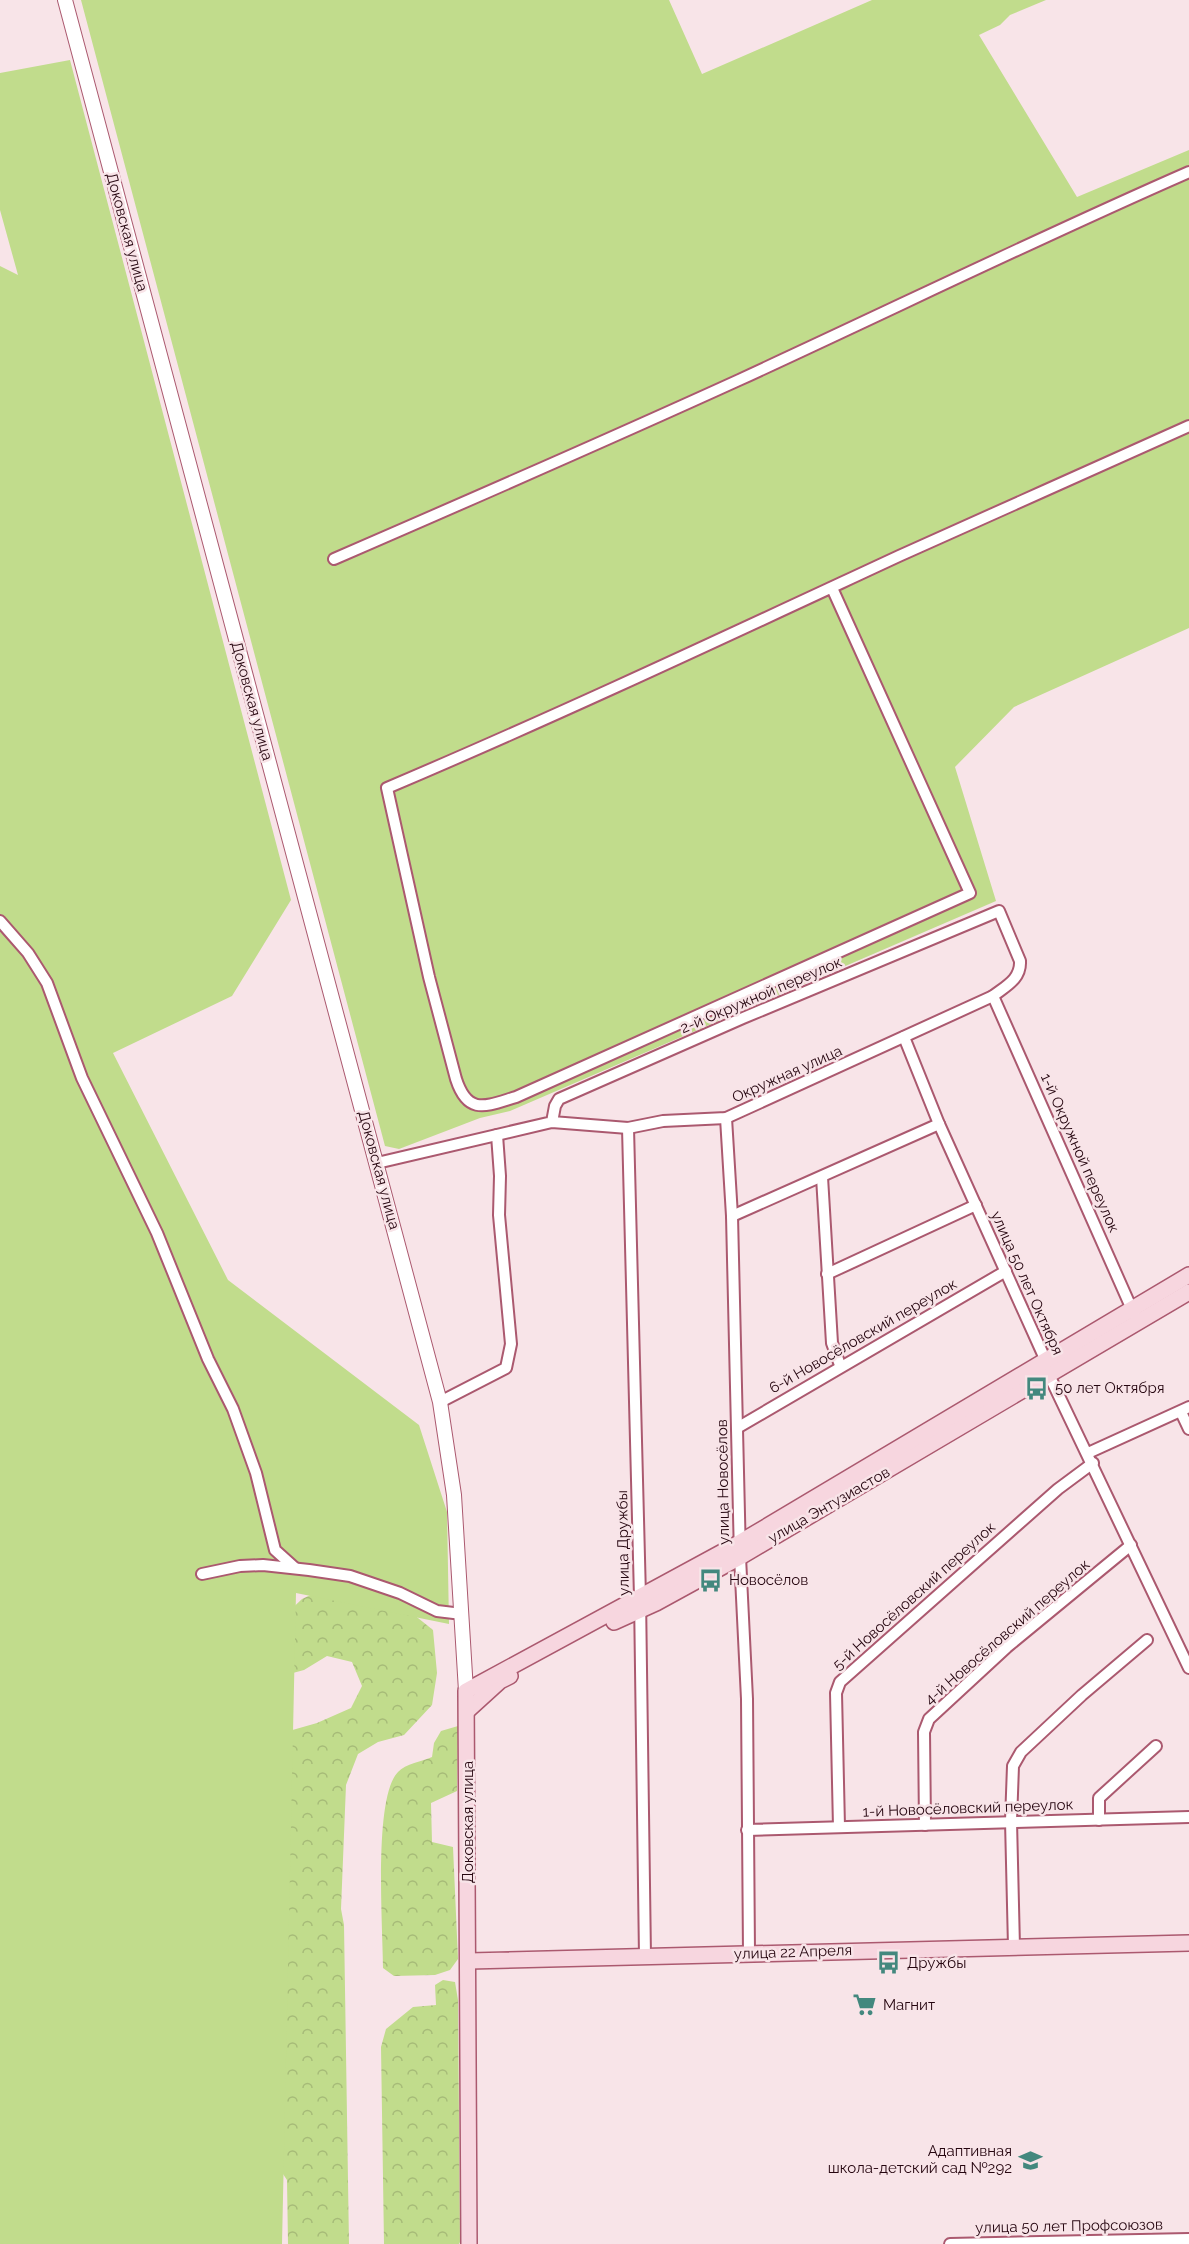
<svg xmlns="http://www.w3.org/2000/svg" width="1189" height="2244" font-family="Raleway,sans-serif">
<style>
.forest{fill:url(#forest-crowns)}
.garden{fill:#c1dc8c}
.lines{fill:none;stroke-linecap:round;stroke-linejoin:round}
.minor-casing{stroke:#ab596f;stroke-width:14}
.tertiary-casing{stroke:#ab596f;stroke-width:16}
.secondary-casing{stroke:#ab596f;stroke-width:18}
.minor{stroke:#fff;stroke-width:10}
.tertiary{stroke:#fff;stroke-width:14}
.secondary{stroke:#f7d6df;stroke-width:15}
.labels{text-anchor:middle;stroke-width:5;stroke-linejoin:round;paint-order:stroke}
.street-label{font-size:15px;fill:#25050f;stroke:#f8e4e8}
.poi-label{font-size:15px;fill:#25050f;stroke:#f8e4e8;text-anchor:start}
</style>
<defs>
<pattern id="forest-crowns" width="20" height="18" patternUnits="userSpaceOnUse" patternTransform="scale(1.5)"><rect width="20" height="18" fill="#c1dc8c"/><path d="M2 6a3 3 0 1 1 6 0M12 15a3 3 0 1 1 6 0" fill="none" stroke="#a6bb78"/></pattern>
</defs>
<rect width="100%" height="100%" fill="#f8e4e8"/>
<g class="forest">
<polygon points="321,1590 408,1610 433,1630 437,1673 432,1705 404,1735 378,1742 358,1754 346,1785 341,1909 344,1925 349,2244 288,2244 287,2180 277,2165 275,1735 317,1723 351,1708 362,1686 352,1662 327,1656 304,1670 278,1677 280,1620 302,1599"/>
<path d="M458,1726L457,1791L431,1803L432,1842L453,1847L458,1959L450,1970L435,1975L394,1976L383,1968C383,1929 373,1797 398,1772C405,1764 423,1761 432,1757L434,1743L441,1731Z"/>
<polygon points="443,1980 455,1982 458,2000 460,2242 459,2244 384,2244 381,2047 386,2029 413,2007 436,2005 435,1985"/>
</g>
<g class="garden">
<polygon points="81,0 669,0 702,74 872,0 1046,0 1010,15 1000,25 979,35 1077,197 1189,150 1189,628 1014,707 955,767 996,901 510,1111 480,1118 399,1149 385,1146"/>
<polygon points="70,60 291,900 232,996 113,1053 228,1280 419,1425 447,1512 449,1624 296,1593 282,2244 0,2244 0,266 18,275 0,210 0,73"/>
</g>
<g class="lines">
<defs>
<g id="minor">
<path d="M334,559C470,500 605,441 739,380C889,311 1038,238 1189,172"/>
<path d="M832,588L970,893L516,1097C486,1106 468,1116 456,1079L429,977L387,788C559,715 729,635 899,556C995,512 1093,470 1189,426"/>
<polyline points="0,921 28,953 47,983 82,1078 157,1233 208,1359 233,1409 256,1473 275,1550 295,1568"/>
<polyline points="993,996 1134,1314"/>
<polyline points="904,1037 939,1124 1046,1361 1049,1375 1189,1668"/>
<polyline points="726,1118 732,1216 740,1557 747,1699 749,1953"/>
<polyline points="628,1128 640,1597 645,1956"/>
<path d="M377,1163L552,1122L628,1128L663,1121L726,1118L993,996C1006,986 1021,979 1020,961L999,911L743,1018L559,1099L555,1106L552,1122"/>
<polyline points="822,1177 832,1343 840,1365"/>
<polyline points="732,1216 939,1124"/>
<polyline points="827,1274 976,1205"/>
<polyline points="440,1402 506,1368 511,1344 499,1215 500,1176 497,1135"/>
<polyline points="1181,1412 1189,1429"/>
<polyline points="737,1428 1006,1271"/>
<polyline points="1088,1453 1189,1407"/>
<polyline points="202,1574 240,1566 263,1565 309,1570 350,1576 400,1593 437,1611 462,1614"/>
<polyline points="1099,1820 1099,1798 1156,1746"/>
<polyline points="925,1825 924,1732 929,1719 1007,1647 1131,1545"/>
<polyline points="839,1827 836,1693 840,1682 1058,1489 1093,1463"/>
<polyline points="747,1830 1189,1817"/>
<polyline points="1014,1947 1011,1821 1013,1766 1021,1752 1082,1695 1147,1640"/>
<polyline points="950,2244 1189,2239"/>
</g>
<polyline id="tertiary" points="65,0 440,1402 454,1495 466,1691"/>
<g id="secondary">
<polyline points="614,1622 656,1603 740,1557 1189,1292"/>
<polyline points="467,1711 500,1681 510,1676"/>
<polyline points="469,1961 1189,1943"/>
<polyline points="469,2244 466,1691 739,1543 1189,1275"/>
</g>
</defs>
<use href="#minor" class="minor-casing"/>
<use href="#tertiary" class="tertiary-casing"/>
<use href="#secondary" class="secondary-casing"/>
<use href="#minor" class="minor"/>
<use href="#tertiary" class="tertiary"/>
<use href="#secondary" class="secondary"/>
</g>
<defs>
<symbol id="bus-bare" viewBox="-9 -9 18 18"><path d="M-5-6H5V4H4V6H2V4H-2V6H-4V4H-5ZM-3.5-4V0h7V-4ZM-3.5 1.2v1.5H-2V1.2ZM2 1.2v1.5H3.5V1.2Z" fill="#43887e" stroke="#f8e4e8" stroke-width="2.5" paint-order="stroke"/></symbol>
<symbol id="supermarket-bare" viewBox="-9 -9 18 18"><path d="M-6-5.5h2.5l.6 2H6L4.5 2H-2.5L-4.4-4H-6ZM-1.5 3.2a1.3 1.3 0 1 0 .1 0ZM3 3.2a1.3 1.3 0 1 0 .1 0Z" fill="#43887e" stroke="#f8e4e8" stroke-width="2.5" paint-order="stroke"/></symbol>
<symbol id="school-bare" viewBox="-9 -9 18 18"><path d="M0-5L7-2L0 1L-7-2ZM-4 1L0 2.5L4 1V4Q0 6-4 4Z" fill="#43887e" stroke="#f8e4e8" stroke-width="2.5" paint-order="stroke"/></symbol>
</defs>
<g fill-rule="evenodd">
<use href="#bus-bare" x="1020" y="1372" width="33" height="33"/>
<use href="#bus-bare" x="694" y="1564" width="33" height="33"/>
<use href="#bus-bare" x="872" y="1946" width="33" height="33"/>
<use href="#supermarket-bare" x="848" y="1988" width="33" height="33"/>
<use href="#school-bare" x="1014" y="2144" width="33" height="33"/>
</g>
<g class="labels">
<g class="street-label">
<text transform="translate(127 232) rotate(75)" y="5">Доковская улица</text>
<text transform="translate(252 701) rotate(75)" y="5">Доковская улица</text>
<text transform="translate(761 995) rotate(-23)" y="5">2-й Окружной переулок</text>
<text transform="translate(787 1074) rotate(-24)" y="5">Окружная улица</text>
<text transform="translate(1080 1153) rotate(66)" y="5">1-й Окружной переулок</text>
<text transform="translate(379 1170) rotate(75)" y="5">Доковская улица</text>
<text transform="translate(1027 1283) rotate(66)" y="5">улица 50 лет Октября</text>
<text transform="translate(863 1336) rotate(-30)" y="5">6-й Новосёловский переулок</text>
<text transform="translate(723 1482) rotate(-91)" y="5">улица Новосёлов</text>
<text transform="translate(829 1505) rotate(-30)" y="5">улица Энтузиастов</text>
<text transform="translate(623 1543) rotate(-91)" y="5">улица Дружбы</text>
<text transform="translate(914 1596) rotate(-42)" y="5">5-й Новосёловский переулок</text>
<text transform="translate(1007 1632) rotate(-41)" y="5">4-й Новосёловский переулок</text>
<text transform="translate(968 1808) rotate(-2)" y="5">1-й Новосёловский переулок</text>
<text transform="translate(468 1822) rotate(-90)" y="5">Доковская улица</text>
<text transform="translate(793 1952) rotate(-2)" y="5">улица 22 Апреля</text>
<text transform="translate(1069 2226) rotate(-1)" y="5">улица 50 лет Профсоюзов</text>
</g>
<g class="poi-label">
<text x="1055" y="1393">50 лет Октября</text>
<text x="729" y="1585">Новосёлов</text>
<text x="907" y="1968">Дружбы</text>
<text x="883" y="2010">Магнит</text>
<text x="1012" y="2156" text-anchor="end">Адаптивная<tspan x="1012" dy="17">школа-детский сад №292</tspan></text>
</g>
</g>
</svg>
